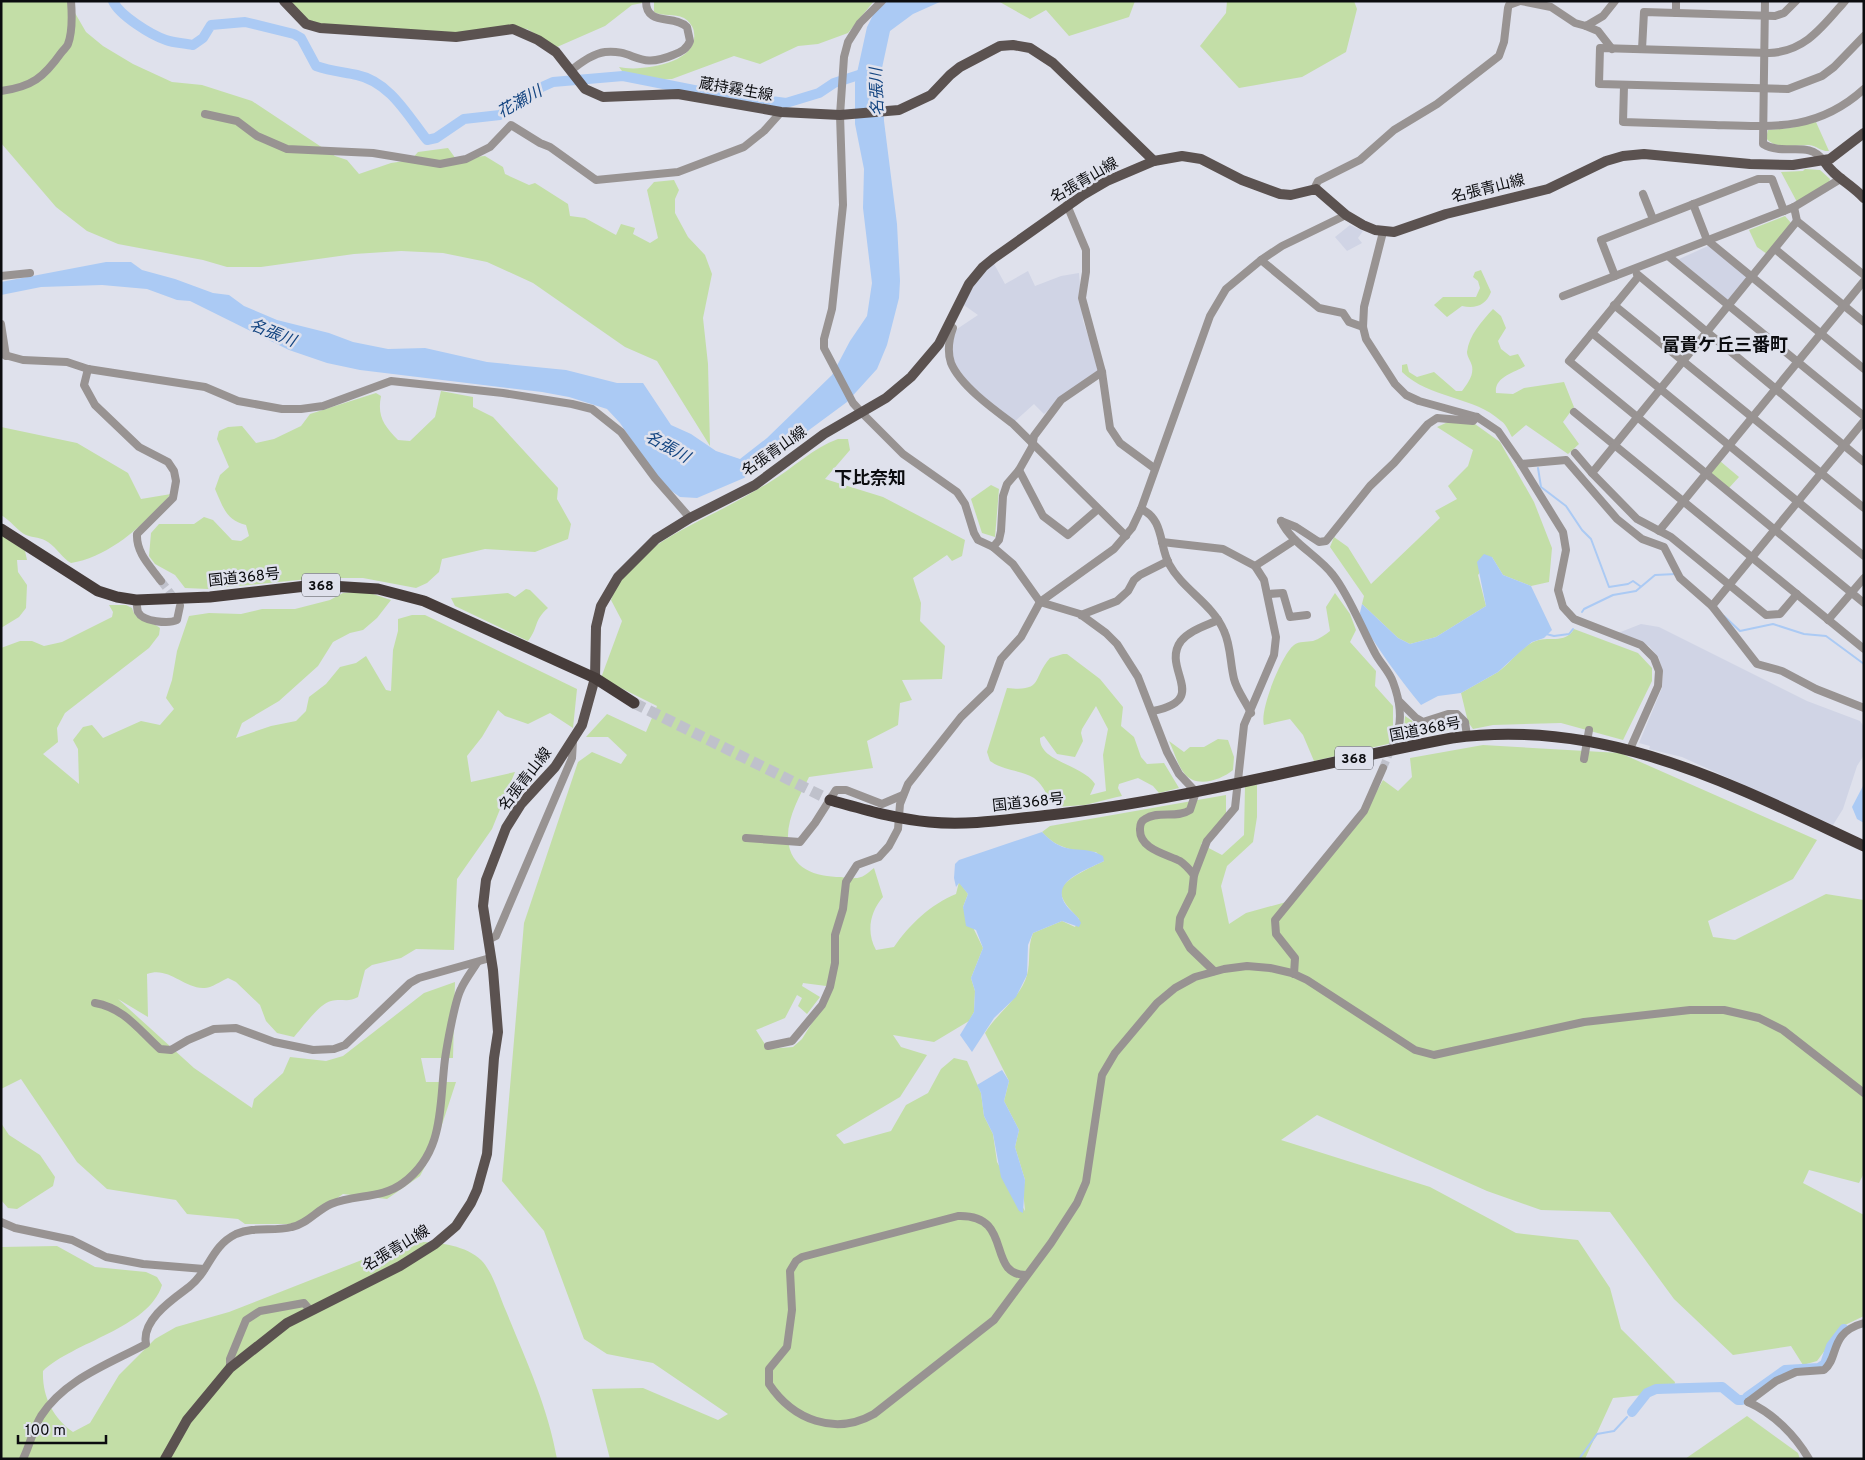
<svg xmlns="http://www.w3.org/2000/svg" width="1865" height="1460" font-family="Overpass,'Noto Sans JP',sans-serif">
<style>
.built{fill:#d0d4e5}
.green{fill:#c3dea7;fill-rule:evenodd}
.water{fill:#abcaf4}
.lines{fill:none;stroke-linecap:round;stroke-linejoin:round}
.stream{stroke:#abcaf4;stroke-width:2}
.river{stroke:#abcaf4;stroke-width:10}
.minor-tunnel{stroke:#bfc1cb;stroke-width:8;stroke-dasharray:8 4;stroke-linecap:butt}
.highway-tunnel{stroke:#bfc1cb;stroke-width:11;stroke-dasharray:11 5.5;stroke-linecap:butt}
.minor{stroke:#989392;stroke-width:8}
.major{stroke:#5b5250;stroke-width:10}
.highway{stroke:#463c3a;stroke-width:11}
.labels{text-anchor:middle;stroke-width:5;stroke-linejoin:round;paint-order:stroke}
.shield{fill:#dfe1ec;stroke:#4b4c51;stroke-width:1}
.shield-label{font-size:14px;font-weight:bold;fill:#0b0c0f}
.street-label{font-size:15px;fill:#0b0c0f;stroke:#dfe1ec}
.water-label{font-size:16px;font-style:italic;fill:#144581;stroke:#dfe1ec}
.quarter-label{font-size:18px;font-weight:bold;fill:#0b0c0f;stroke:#dfe1ec}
</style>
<rect width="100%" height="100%" fill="#dfe1ec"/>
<g class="built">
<polygon points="1350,225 1363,231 1358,238 1362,243 1347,251 1335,237"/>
<polygon points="1708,246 1746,276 1747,280 1729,300 1726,300 1677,260"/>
<polygon points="993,262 1005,284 1028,271 1035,286 1061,276 1079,273 1083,321 1097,361 1098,372 1064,395 1044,414 1034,404 1014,422 1001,413 968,382 952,360 951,342 954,331 978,315 961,303 972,285"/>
<polygon points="1641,624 1659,627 1807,701 1860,721 1864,727 1864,755 1857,766 1843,809 1833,825 1682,757 1649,749 1650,746 1639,743 1662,688 1663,675 1659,658 1649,646 1618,633"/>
</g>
<g class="green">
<polygon points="1,1 68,1 86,32 103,46 133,64 172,82 202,85 252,101 335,156 347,160 359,174 391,163 411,160 418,152 448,148 456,159 485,156 503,167 505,174 529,185 535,183 568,204 570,216 585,218 616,235 621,224 635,228 633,234 650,243 658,238 647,190 654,182 674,180 679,190 675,199 675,213 688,237 705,255 712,274 703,318 708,364 710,446 657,361 625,347 533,283 487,262 443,253 401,251 354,254 261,267 227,267 203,260 118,244 87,231 56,207 1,143"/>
<polygon points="286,1 653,1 632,5 605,26 557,47 527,29 504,27 456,35 311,24"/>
<path d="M654,1H874L848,33L818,44L798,46L760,64L734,56L672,79L651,80L625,75L619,67C639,72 699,64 694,33C694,27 689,21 684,18C674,13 663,17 654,12Z"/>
<polygon points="998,1 1135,1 1129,17 1069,36 1046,10 1030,19"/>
<polygon points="1227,1 1354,1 1357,9 1346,52 1302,77 1239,88 1200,46 1226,13"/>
<path d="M1816,122L1829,151C1822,152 1817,146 1809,145C1796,145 1775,150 1766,138L1768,130L1790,128Z"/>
<polygon points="1805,169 1820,170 1830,179 1829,182 1797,202 1781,172 1803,171"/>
<polygon points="1785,216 1791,223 1767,254 1757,247 1749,230"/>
<path d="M1481,270L1491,292C1486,305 1476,309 1462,306L1447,317L1434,305L1443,297H1476L1480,288L1478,281L1473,277L1475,272Z"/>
<path d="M1493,309L1501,316L1506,328L1498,341L1501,349L1510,356L1518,354L1525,366C1514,373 1494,377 1496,393L1513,394L1524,388L1564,382L1574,407L1563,422L1579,444L1568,454L1526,425L1512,437C1509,432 1506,424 1501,421C1474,396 1430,399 1402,372V365L1407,364L1409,372L1417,377L1434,372L1456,391H1462C1467,384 1474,376 1472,366C1471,361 1467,357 1467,352C1469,335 1482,321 1493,309Z"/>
<path d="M441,391L473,397V407L493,417L558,488L557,499L571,524L568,539L535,552L485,549L442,559L439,572L427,583L416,588L363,578H318L208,589L185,588L175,575L155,564L149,556L151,533L159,524H194L204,517L213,520L232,540L241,541L249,536L246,525C226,520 223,507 215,489L220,475L229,467L217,439L219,431L228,427L242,426L256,443L274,439L301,426L310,414L376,393L381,396C377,416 384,426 398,440L410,441L435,417Z"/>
<polygon points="1448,422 1475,424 1500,442 1534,502 1552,548 1549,582 1531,586 1503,575 1492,557 1478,575 1486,606 1436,637 1410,644 1398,638 1362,604 1364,596 1330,547 1334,537 1348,547 1371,584 1440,518 1435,511 1457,499 1448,486 1468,466 1473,450 1437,427"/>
<path d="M1,427L77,443L128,473L141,499L171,494C146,523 110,557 71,563C62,558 58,549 48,542C41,537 34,538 26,535C19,532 9,519 1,515Z"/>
<path d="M838,439H848L850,450L825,479L883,497L965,540L962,556L952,561L947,555L913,578L921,603L920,621L945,646L942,679L902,680L912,700L900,703L898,725L867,741L873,768L809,777C800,796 787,817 788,839C790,869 816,877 841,877C847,878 856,879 861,877C865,876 870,871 874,868L883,897C870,912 866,932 876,950L894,947C909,925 931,904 956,894L959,882L968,894L963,907L983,948L971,978L975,991L974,1012L969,1021L934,1042L893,1035L901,1047L927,1055L900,1097L836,1135L844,1144L891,1131L906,1105L928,1093L941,1069L954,1058L967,1061L981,1093L984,1116L993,1134L997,1162L1025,1211L1023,1190L1025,1180L1015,1147L1019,1130L1004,1101L1009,1081L985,1033C997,1013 1020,999 1027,975C1031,961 1027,948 1033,933L1062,921L1075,927L1079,919C1073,912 1063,904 1061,893C1058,881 1094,866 1104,861L1096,852C1074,851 1057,849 1042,832L1050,826L1226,795V815L1201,844L1222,855L1244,835L1245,786L1257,785V817L1253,842L1227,866L1221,886L1229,924L1246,913L1297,899L1362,818L1383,780L1398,791L1412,777L1410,758L1483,745L1620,753L1817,840L1793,879L1708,921L1713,937L1735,940L1826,894L1864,900V1173L1859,1183L1809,1170L1803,1183L1864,1215V1316L1843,1326L1817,1361L1803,1365L1791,1346L1733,1355L1674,1299L1610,1212L1541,1210L1487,1191L1317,1115L1281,1140L1430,1187L1516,1233L1578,1240L1610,1288L1621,1329L1675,1382L1673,1392L1613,1398L1585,1459H610L592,1389L643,1388L718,1420L728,1414L653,1363L607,1354L584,1339L544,1231L502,1181L524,923L578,762L592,752L621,764L627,755L608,737H586L607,714L646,732L657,706L601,678L622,621L611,600C626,553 684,529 724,508C740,500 755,491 770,482C793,468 813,448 838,439ZM803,983L834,987L802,1039L793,1047L768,1049L756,1030L785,1018L797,995L802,998L798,1006L807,1014L820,997L802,986Z"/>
<polygon points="1720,461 1739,477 1728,489 1711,475 1711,471"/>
<polygon points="991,485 999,489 995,537 982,533 971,499"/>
<polygon points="1,535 25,551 27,560 17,560 18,572 27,585 26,608 19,617 1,628"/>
<path d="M526,589L530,590L548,608C533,621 539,627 528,641L455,606L451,598L508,593L515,597Z"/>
<path d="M354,592H367L391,600L377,618L363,630L350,633L333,642L318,666L279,701L242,723L236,738L271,726L296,721L306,711L309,697L326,684L340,667L356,663L366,656L386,690L391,691L393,650L398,631V619L412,615H425L577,689L573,728L550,713L528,724L505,716L498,710L482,737L467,756L471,782L515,772L492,829L457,879L454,950L416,949L401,958L372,965L365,970L358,997C348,1003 342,998 331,1001C320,1003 302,1028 294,1037L277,1033L266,1021L260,1005L236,982L228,978C221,981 210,989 203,988C182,987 168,966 147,974L148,1017L118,999L194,1068L252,1108L254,1099L283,1073L290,1057L326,1061L343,1056L424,993L455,982L453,1058H421L426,1082H456L434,1149L420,1176L387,1199L343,1194L301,1224H245L238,1219L187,1214L176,1200L107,1189L77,1162L21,1079L1,1089V648L20,641H32L44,646L62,642L112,617L113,612L109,605H126L132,608C136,623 150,620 160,628L159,635L149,648L65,713L57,728L58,742L43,754L79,784L78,749L73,740L83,727L92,725L103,738L141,721L160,725L174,709L166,698L172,680L177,651L189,616L209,613L241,614L262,609H295L330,600L343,593Z"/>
<path d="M1335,593L1350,614L1356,630L1350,642L1376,671L1375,686L1393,706V730H1404L1405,716L1423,728L1453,718L1457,728L1314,761L1303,735L1290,719L1264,725C1259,711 1282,654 1294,645C1299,641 1307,642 1313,641C1319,639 1325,635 1330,631L1326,607Z"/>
<path d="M1574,629L1638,653L1652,668V681L1623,740L1561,723L1493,725L1473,729L1468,722L1461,693C1473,686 1486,679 1498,672C1511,663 1519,649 1533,642C1548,635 1565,645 1574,629Z"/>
<path d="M1063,654H1067L1100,679L1123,707L1121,726L1134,737L1141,757L1147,764L1164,763L1179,788L1159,793L1153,786L1138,778L1119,784L1118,788L1122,796L1117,797L1085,805L1056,807C1047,799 1045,786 1034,778C1021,770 1004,771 990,761L987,752L1007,688C1044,692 1032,678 1050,658ZM1096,706L1108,729L1103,755L1106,791L1090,795L1095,784C1082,764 1039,762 1040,738L1044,736L1057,754L1075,757L1083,741L1081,733L1082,729Z"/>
<path d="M1218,739L1228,740L1234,757L1233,770C1221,780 1196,789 1184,773C1177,764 1174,751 1169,741L1184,752L1190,747H1204Z"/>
<polygon points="1,1123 9,1135 40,1155 55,1177 53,1186 17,1209 8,1208 1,1200"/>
<path d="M420,1242C439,1242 467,1246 481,1260C493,1272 499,1295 506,1311C526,1360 548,1407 557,1459H1V1247L57,1246L95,1267L146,1272L157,1277L162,1285C149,1328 73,1342 43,1371C42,1396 53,1418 73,1432L90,1423L119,1375L155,1339L176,1327L229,1312L395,1247Z"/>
<polygon points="1747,1416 1798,1453 1800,1459 1685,1459"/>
</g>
<g class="water">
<polygon points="887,1 942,1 913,14 890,31 882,68 884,121 897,224 900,281 899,298 887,345 877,369 847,402 744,478 697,498 680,497 670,490 649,466 620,423 607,409 569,397 542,392 360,370 327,363 289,350 190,301 177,300 147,289 102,285 41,287 1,295 1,282 106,262 131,262 142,270 175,279 213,293 229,295 244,306 277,320 329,333 353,342 388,349 425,348 487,362 566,370 617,383 643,383 671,425 691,434 716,451 740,459 767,438 832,375 850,341 867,316 872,283 863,208 864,169 855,124 855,82 867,27 874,13"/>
<path d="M1484,554L1492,557L1503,575L1531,586L1552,630L1544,638L1532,642L1521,651L1498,672L1461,693L1438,696L1421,705C1398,677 1377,648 1359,617L1362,604L1398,638L1410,644L1436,637L1486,606L1477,562Z"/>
<polygon points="1864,784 1864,823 1857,819 1852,807"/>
<path d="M1042,832C1067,859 1081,843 1103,856L1104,861C1087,870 1049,881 1066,905C1071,912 1078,915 1081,923L1079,927L1062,921L1033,933L1028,945L1027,975L1016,997L994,1018L972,1052L960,1035L974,1012L975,991L971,978L983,948L976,930L966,926L963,907L968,894L959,883L956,887L954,878L955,864L959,860Z"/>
<polygon points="1002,1070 1009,1081 1004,1101 1019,1130 1015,1147 1025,1180 1023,1213 1019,1211 1001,1177 993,1134 984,1116 981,1093 977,1085"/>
</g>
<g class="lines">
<g class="stream">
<polyline points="1538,468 1541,487 1566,506 1582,530 1591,539 1609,587 1628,584 1633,581 1640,586"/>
<polyline points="1582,612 1584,609 1613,595 1636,591 1655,575 1676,574"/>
<polyline points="1724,616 1740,631 1773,624 1804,634 1826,636 1864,664"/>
<polyline points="1546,634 1554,636 1569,634 1573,629"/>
<polyline points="1579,1459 1597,1434 1614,1431 1627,1417"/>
</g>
<g class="river">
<path d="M113,1C119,15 151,35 166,40C174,43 184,43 193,45L203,38L211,25L245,22L294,34L301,38L316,66C330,71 343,72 357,75C390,82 408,116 427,140L436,138L464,119L500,115L533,91L553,82L623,76L699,91L786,103L819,93L834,83L868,72"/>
<polyline points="1747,1397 1785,1370 1819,1368 1825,1364 1831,1346 1844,1329"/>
<polyline points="1632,1412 1647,1393 1656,1389 1722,1387 1738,1400 1742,1400"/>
</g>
<g class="minor-tunnel">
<polyline points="161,581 175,599"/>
<polyline points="1383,768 1397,734"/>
</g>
<polyline class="highway-tunnel" points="634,703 830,800"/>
<g class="minor">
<path d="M882,1L860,23L848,42L844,57L840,115L843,205L832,309L824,339V348L853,403L862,413L903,454L957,492L965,504L974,533L978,540L993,547L1013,564L1040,602L1080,614L1106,633L1117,644L1138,677L1167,752L1179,774L1196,792L1190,810C1177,819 1158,810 1145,819C1141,821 1140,825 1140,829C1139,849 1166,854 1180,861C1186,865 1190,870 1194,875"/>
<polyline points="1521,1 1551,7 1575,23 1586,26 1603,16 1615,1"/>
<path d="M1765,1L1763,144C1785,157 1808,139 1824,161"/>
<path d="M1845,1C1823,26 1805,52 1769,53L1600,48L1599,84L1788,89L1822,76L1834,67L1864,36"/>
<polyline points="1676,13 1676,1"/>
<polyline points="1586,26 1598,31 1612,49"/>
<polyline points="1642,49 1644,12 1775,16 1784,13 1796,1"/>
<path d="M571,70C581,63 592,54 605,52C635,49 638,70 673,55C681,52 687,49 690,41L687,27C674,14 646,27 646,1"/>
<path d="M1624,86L1623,122C1653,123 1684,124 1715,125C1773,127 1818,131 1864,89"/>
<path d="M1,91C32,87 44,77 61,53C63,50 67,47 68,44C73,31 72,14 71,1"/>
<polyline points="205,114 237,121 257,136 287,149 373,153 440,164 466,159 490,147 511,125 540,143 550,147 596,180 678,172 744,147 764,131 781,112"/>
<polyline points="1314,189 1318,181 1360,160 1394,130 1437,104 1499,56 1504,42 1508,8 1509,5 1520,1"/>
<polyline points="1643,194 1653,219"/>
<polyline points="1693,204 1707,240 1864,369"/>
<polyline points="1067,205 1086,250 1086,272 1082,298 1102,372 1110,428 1120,443 1154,468"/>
<polyline points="1794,207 1797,221 1864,275"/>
<polyline points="1383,232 1364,307 1363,327 1366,339 1395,384 1406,395 1419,401 1477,417 1498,431 1521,464 1563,532 1566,550 1558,590 1563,607 1574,619 1641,645 1654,658 1659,671 1658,686 1630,749"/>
<polyline points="1775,249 1864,322"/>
<polyline points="1668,256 1864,416"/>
<polyline points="1261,260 1319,308 1343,313 1349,322 1363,327"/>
<polyline points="1637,274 1864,462"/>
<polyline points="1,276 30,273"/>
<polyline points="1615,276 1601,240 1758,179 1772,179 1784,211"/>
<polyline points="1638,277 1569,361 1864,603"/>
<polyline points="1563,296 1794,207 1842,178"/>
<polyline points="1614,305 1864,508"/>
<polyline points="1,324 6,356"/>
<path d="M949,325L953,328C949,339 947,351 951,363C960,385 993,409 1012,423L1126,536"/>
<polyline points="1592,333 1864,556"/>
<polyline points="1,354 23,360 67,362 88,369 205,387 238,401 282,409 301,409 323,406 391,381 503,393 572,404 592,409 621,432 655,478 690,518"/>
<path d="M88,369L84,385L95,405L139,447L168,462L174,471L176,481L173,498L137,534C136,553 150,566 161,581"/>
<polyline points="1574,412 1864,649"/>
<polyline points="1575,453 1592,473"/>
<polyline points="1521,464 1566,460 1617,519 1642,539 1664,547 1680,578 1712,606 1757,664 1782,671 1816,689 1864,708"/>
<polyline points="1019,470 1043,516 1068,535 1097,510"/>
<path d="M1141,509C1164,519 1159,545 1169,564C1183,590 1212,603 1224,631C1231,646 1230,663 1234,679C1237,691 1246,702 1251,713"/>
<polyline points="1281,521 1296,527 1319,542 1326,541 1370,486 1394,463 1428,424 1437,418 1473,421 1477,417"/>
<path d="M1281,521C1292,544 1318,555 1333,575C1349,595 1362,629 1375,653C1380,663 1389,671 1393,682C1399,698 1403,717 1397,734"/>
<polyline points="1659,531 1864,281"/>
<polyline points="1162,542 1223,549 1255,566 1264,580 1276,637 1274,655 1244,725 1235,808 1207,841 1194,875 1192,893 1180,918 1179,929 1190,948 1214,971"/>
<polyline points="993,547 999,540 1001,531 1003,496 1007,484 1019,470 1032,447 1034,436 1061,400 1102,372"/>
<polyline points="1255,566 1295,540"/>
<polyline points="1268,594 1283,593 1290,617 1307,615"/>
<polyline points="1797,594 1780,614 1766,615 1671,537 1637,519 1592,473 1797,221"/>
<path d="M136,600C137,604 137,609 138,612C143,622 169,624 177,620L180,606"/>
<polyline points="1712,606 1864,421"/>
<polyline points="1081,615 1117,601 1128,591 1134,580 1140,575 1168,561"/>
<polyline points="1828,620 1864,578"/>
<polyline points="1399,701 1416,718 1423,722 1448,714 1457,714 1465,722 1467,736"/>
<path d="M1153,711C1212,699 1160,669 1181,641C1190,630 1205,626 1218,620"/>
<polyline points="1584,759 1589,730"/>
<polyline points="746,838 800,842 815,823 836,790 846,790 882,804 903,795"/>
<polyline points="488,940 496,936 572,758 573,741"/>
<polyline points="1294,974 1295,958 1276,934 1275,920 1364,811 1383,768"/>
<path d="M95,1003C124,1008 139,1030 160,1049L171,1050L188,1040L214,1029L236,1028L274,1042L313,1050L334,1049L345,1045L410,983L419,978L490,958"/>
<polyline points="768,1046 792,1041 822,1005 830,987 835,963 835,935 843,909 846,882 857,865 879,857 889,846 898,829 900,804 908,784 961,717 990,689 1001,659 1021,637 1040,602 1114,549 1132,528 1141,509 1210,316 1226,289 1261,260 1282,246 1346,215"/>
<polyline points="1,1222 15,1228 72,1240 106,1257 143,1264 204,1269"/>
<path d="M1027,1275C985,1276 1015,1214 958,1216L802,1257L796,1261L790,1271L792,1310L787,1347L769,1369V1384C793,1420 835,1436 874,1414L994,1320L1051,1243L1077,1203L1086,1182L1102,1075L1115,1053L1157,1003L1175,988L1195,977L1224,969L1247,966L1270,968L1292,973L1307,980L1415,1050L1434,1055L1584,1022L1690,1010H1724L1759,1018L1783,1030L1864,1093"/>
<polyline points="230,1368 230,1359 246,1320 260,1311 304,1303 310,1310"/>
<path d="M1748,1402L1776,1381L1796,1372L1824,1370C1840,1357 1828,1333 1864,1323"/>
<path d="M1748,1402C1773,1413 1795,1435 1809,1459"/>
<path d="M23,1459C30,1445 33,1429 41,1416C65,1379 109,1364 146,1344C141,1320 173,1299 189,1287C210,1271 210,1247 236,1234C255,1226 273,1232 292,1227C307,1224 317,1210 331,1204C355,1194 382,1199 403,1183C445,1152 439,1106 445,1059C447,1045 455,1000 461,989C465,980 472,971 477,963"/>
</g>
<g class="major">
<polyline points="284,1 306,24 320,28 456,37 513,29 538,40 556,52 585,89 603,97 678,94 781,112 840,115 899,110 931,95 950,75 960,67 1000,46 1013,45 1030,48 1053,63 1154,161"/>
<path d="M1824,161C1833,176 1851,184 1864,198"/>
<polyline points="165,1459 187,1420 230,1368 287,1323 400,1266 435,1244 456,1226 471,1203 477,1190 487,1154 494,1058 498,1032 493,970 483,906 486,880 506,828 521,804 555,767 582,725 595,678 596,627 601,606 618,577 656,539 690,518 755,485 824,434 886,398 911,377 939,344 969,284 983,267 994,258 1083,195 1107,181 1154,161 1182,156 1201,159 1242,180 1280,194 1291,195 1316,189 1346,215 1363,225 1375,230 1394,232 1446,214 1548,189 1606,161 1623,156 1644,154 1750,164 1793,165 1830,159 1864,133"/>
</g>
<g class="highway">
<polyline points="1,529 98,591 117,597 136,600 210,597 315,585 378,589 424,601 595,678 634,703"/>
<path d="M830,800C863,809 895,819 929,822C970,826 1010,819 1050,815C1186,800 1318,763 1452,738C1604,717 1731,784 1864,846"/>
</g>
</g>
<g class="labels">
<g class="shield">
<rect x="302" y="573.5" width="38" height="23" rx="4"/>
<rect x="1335" y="746.5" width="38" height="23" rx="4"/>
</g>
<g class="shield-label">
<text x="321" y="590">368</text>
<text x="1354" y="763">368</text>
</g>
<g class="street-label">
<text transform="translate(736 89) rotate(10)" y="5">蔵持霧生線</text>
<text transform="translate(1084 180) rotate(-30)" y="5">名張青山線</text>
<text transform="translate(1488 188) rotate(-14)" y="5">名張青山線</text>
<text transform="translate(774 451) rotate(-35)" y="5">名張青山線</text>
<text transform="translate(244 577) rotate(-6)" y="5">国道368号</text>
<text transform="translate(1425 729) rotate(-11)" y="5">国道368号</text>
<text transform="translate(525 779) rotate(-52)" y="5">名張青山線</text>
<text transform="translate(1028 802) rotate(-6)" y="5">国道368号</text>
<text transform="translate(396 1248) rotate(-31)" y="5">名張青山線</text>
</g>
<g class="water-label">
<text transform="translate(876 92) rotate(-92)" y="6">名張川</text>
<text transform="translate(519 101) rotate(-29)" y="6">花瀬川</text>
<text transform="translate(273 332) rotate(22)" y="6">名張川</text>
<text transform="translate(668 446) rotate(29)" y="6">名張川</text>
</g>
<g class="quarter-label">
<text x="1725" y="351">富貴ケ丘三番町</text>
<text x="870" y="484">下比奈知</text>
</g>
</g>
<rect width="1865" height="1460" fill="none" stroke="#0b0c0f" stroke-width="5"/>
<path d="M18 1435v8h88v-8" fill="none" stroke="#0b0c0f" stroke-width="2.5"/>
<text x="25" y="1435" font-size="15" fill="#0b0c0f" stroke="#dfe1ec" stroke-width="4" paint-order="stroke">100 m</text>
</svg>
